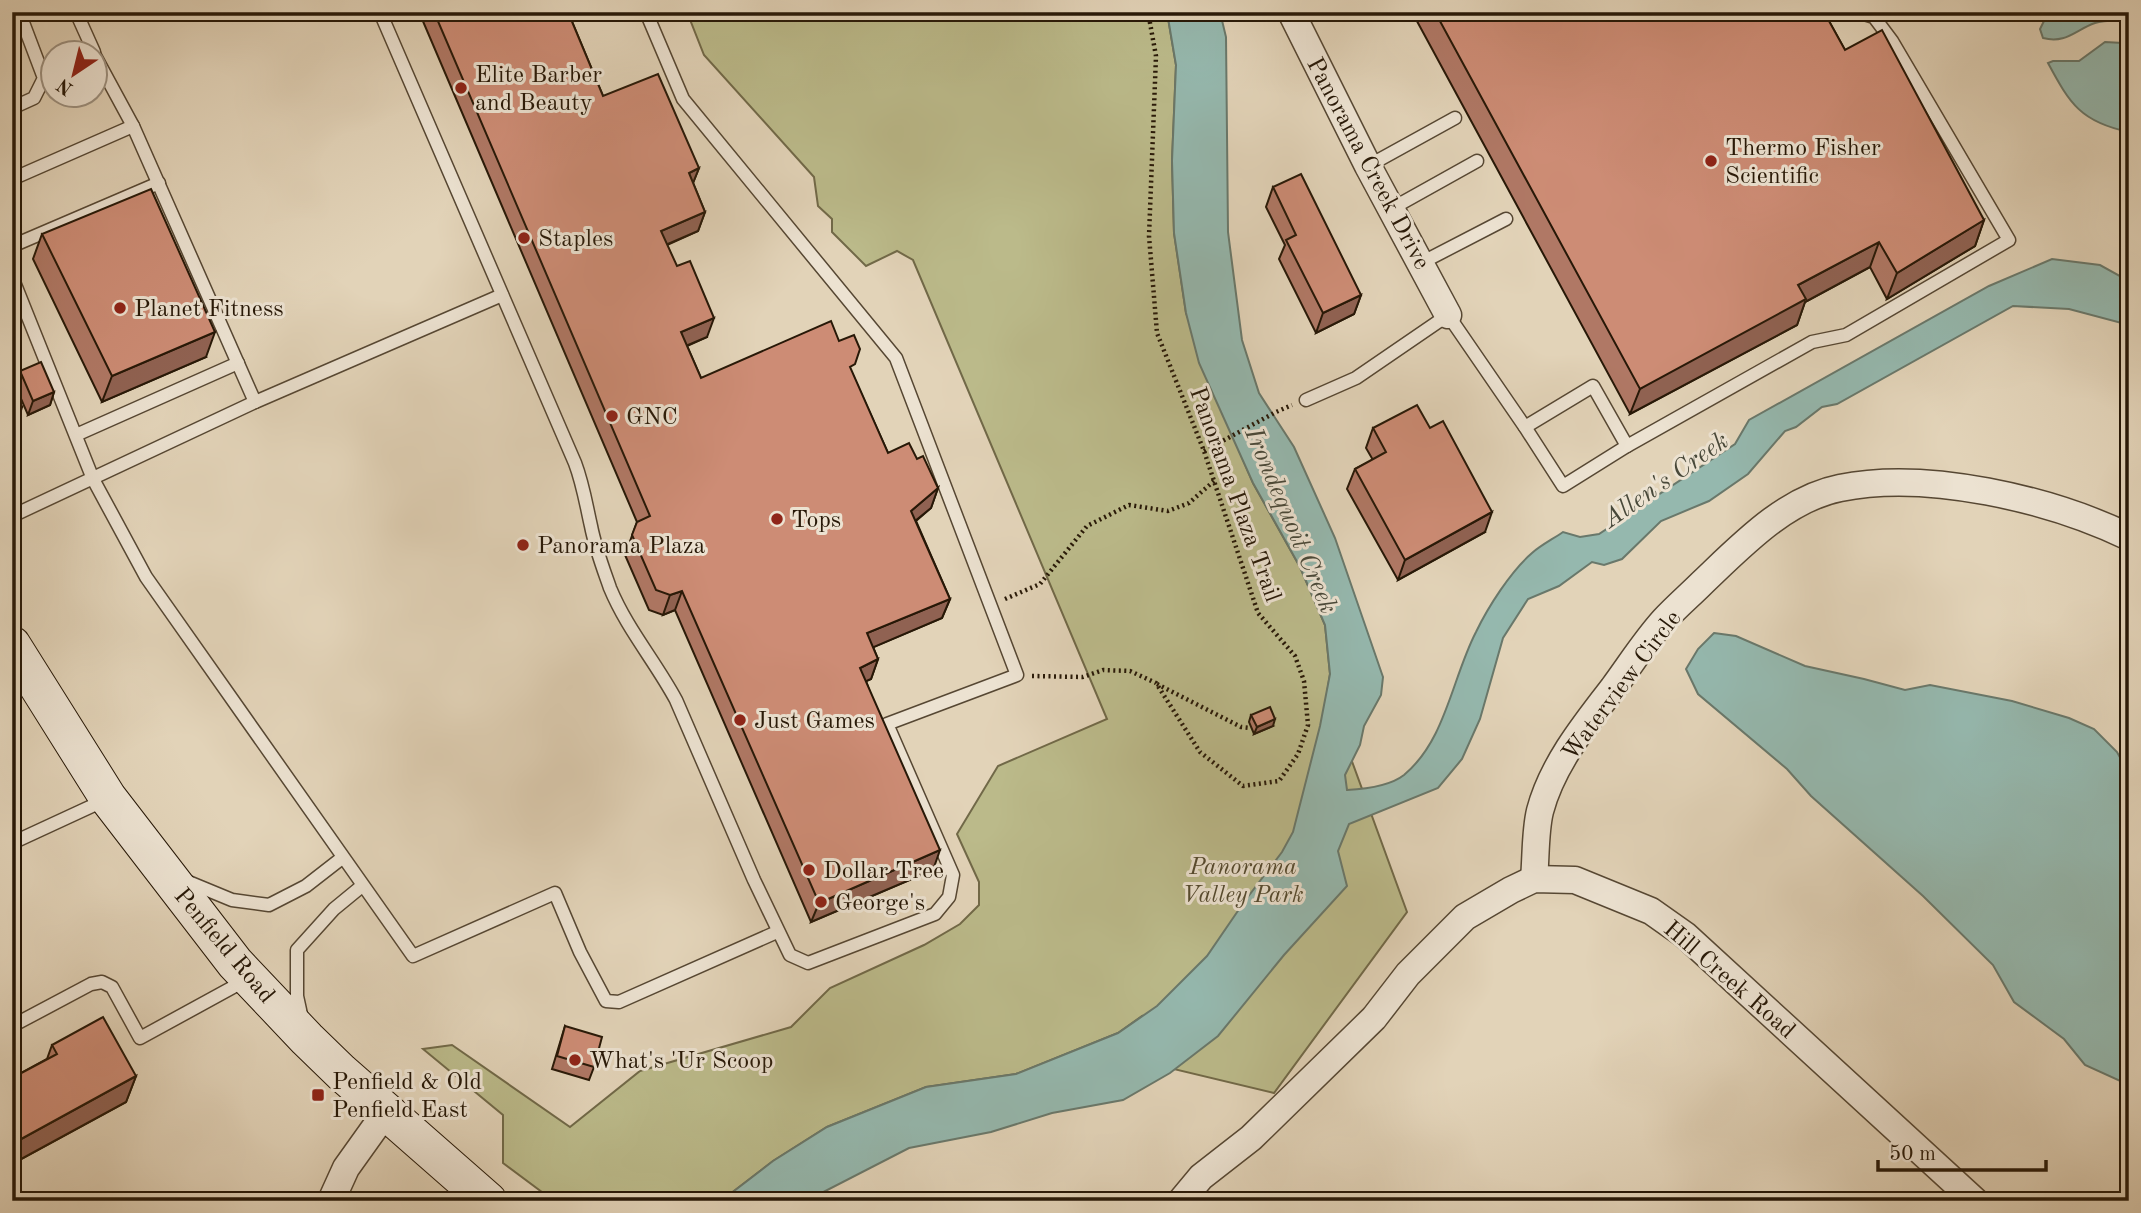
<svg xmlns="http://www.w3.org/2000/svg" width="2141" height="1213" font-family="'Old Standard TT',serif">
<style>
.green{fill:#bbba8a;stroke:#716948;stroke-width:2}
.water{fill:#95b8ae;stroke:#69786b;stroke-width:2}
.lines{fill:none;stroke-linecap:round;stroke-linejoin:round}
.lane-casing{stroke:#564733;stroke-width:15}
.street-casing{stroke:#564733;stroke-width:29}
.secondary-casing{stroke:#271807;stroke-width:39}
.path{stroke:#271807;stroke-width:4.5;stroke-dasharray:2 3.5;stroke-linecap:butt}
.lane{stroke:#ece2d1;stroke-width:12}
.street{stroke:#ece2d1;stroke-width:26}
.secondary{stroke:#ece2d1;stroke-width:37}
.wall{fill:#b07865;stroke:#271807;stroke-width:2}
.shaded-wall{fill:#906252;stroke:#271807;stroke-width:2}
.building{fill:#cd8c75;stroke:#271807;stroke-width:2}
.poi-dot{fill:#8f2418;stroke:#ece2d1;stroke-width:2.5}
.labels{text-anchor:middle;stroke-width:6;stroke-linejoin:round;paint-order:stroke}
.poi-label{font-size:24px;fill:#271807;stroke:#ece2d1;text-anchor:start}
.street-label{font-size:24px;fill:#271807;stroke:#ece2d1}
.park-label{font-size:24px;font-style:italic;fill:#53492e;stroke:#ece2d1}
.water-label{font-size:26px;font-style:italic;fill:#484839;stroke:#ece2d1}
</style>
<rect width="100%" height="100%" fill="#e2d3b8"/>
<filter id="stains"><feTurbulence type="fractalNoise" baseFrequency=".00286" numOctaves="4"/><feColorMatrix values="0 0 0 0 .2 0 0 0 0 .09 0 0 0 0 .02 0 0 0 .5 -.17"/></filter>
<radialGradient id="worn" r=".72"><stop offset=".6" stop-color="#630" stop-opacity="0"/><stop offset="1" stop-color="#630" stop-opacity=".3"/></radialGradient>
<polygon class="green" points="687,12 1167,12 1176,65 1172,161 1174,233 1186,313 1235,441 1253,483 1300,567 1325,625 1330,674 1327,693 1407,912 1274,1093 1161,1066 1142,1016 1118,1033 1016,1074 926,1087 827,1127 773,1161 721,1201 554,1201 503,1163 503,1115 423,1049 452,1045 570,1127 640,1071 791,1027 830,988 924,945 960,924 979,905 979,882 957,834 998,766 1107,719 913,260 897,251 866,266 832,232 832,219 818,206 814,177 704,55"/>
<g class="water">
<path d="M1167,12H1220L1226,37L1228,232L1242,340L1259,393L1294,447L1335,538L1383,677L1381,695L1364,726L1360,745L1345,775L1347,790C1365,789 1390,786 1404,775C1446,740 1452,678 1476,632C1488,607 1511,571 1532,553C1541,545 1553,539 1563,532L1580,537L1599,534L1735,444L1749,420L1989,286L2052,259L2100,265L2129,281V325L2069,309L2013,306L1837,404L1822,407L1796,427L1785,431L1748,474L1709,501L1661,521L1622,559L1604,565L1592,562L1559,586L1528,599L1503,638L1480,719L1462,759L1438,788L1349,824L1338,851L1347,886L1284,955L1218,1036L1170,1073L1123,1100L1052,1113L991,1132L909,1148L806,1201H721L773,1161L827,1127L926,1087L1016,1074L1118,1033L1157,1006L1207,956L1244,902L1282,852L1293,832L1320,726L1330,674L1325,625L1300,567L1253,483L1199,363L1186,313L1174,233L1172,161L1176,65Z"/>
<path d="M2058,12H2129V20C2118,21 2105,20 2095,23C2075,30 2066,44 2043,38L2040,29L2044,21Z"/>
<path d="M2105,42L2123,43L2129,46V132C2081,122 2070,104 2048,63L2053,61H2079Z"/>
<polygon points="1714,633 1736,636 1805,666 1864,679 1905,690 1930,685 2012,701 2069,718 2094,729 2117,752 2127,770 2129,786 2129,1085 2085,1065 2064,1039 2014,1002 1993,965 1923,896 1811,796 1787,769 1698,694 1686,669 1698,649"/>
</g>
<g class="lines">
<defs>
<g id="lane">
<polyline points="76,12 94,52"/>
<path d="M380,12L575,463C583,484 586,504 591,526C595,547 603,568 610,588C627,629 655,661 676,700L754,880L790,955L808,963L935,914L949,897L953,875L887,724L1017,675L896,358L683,99L646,12"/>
<polyline points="94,54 133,126 255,402"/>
<polyline points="12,108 34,98 44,78 19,12"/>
<polyline points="1368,166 1455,118"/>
<polyline points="12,179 133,126"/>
<polyline points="1391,209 1477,161"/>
<polyline points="12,246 159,183"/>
<polyline points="1421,263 1506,219"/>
<polyline points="12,277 93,479 146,577 413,956 555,893 580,952 606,1001 619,1002 777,932"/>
<polyline points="1306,400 1356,378 1448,315 1525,427 1563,486 1627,446 1812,342 1846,335 2009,240 1892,41 1874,17 1858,12"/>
<polyline points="1525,427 1593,386 1627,446"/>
<polyline points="76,435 238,363"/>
<polyline points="12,516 255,402 502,295"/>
<polyline points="12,843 105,800"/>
<polyline points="186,881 232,900 269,905 306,886 342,858"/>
<polyline points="302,1019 297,996 297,950 334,909 362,886"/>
<polyline points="12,1026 91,984 102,982 112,987 140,1038 246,980"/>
</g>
<g id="street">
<polyline points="1291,12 1368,166 1448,315"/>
<path d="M1534,879C1536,858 1535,831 1540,811C1552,765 1585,724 1613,688C1630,665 1645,641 1664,620C1676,607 1690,595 1702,583C1741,546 1785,499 1840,488C1927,470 2050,499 2129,537"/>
<polyline points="331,1201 346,1168 386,1112"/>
<polyline points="1181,1201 1201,1177 1251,1138 1374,1018 1408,974 1465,917 1511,890 1534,879 1575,880 1651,911 1685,935 1975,1201"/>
</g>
<polyline id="secondary" points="12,645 108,798 235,963 307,1039 341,1072 488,1201"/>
</defs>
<use href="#lane" class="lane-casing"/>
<use href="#street" class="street-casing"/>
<use href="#secondary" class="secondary-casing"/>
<g class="path">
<polyline points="1204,451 1276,412 1292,405"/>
<polyline points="1005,599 1040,584 1087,526 1129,505 1168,511 1189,503 1214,481"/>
<polyline points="1032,676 1083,677 1103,670 1130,671 1156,683 1200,752 1243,786 1279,781 1298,754 1308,725 1304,681 1295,656 1258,613 1204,451 1157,333 1149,236 1156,56 1148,12"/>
<polyline points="1157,684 1241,727 1251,728"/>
</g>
<use href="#lane" class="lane"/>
<use href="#street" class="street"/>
<use href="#secondary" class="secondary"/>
</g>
<g class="wall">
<polygon points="419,12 568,12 603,96 699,168 693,183 705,212 698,231 667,245 707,337 687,346 701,378 852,373 888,453 917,459 938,488 931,508 916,521 950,599 942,618 873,647 878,659 871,679 866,681 933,870 811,922 675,610 663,615 649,610 625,555 637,522"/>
<polygon points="1412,12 1824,12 1845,50 1984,220 1975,246 1887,299 1870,267 1805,302 1797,325 1630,414"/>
<polygon points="1273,187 1361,295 1354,314 1316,333 1279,259 1285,245 1266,207"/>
<polygon points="42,234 206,357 102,402 33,259"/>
<polygon points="20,371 54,392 50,405 28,415 15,385"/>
<polygon points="1373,428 1485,532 1398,580 1347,489 1355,469 1373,460 1366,448"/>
<polygon points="1251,715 1273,726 1254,734 1249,722"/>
<polygon points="565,1026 594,1067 589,1080 552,1069"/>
<polygon points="52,1045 136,1076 126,1102 12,1164 12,1075 14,1077 47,1059"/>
</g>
<g class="shaded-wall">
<polygon points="699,168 691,188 689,173"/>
<polygon points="705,212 698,231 654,250 661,231"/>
<polygon points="1984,220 1975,246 1887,299 1897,273"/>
<polygon points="1879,242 1870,267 1805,302 1797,325 1630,414 1640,389 1798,285"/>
<polygon points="1361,295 1354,314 1316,333 1323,313"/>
<polygon points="714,318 707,337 674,351 681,332"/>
<polygon points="215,332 206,357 102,402 112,376"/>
<polygon points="54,392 50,405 28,415 33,401"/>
<polygon points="22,407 20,414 12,417 12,412"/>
<polygon points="938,488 931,508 904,530 911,511"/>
<polygon points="1492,512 1485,532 1398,580 1405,560"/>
<polygon points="682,591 675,610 663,615 670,595"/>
<polygon points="950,599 942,618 860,653 867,633"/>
<polygon points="878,659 871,679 853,687 860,668"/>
<polygon points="1275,719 1273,726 1254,734 1257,727"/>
<polygon points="940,850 933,870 811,922 819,903"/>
<polygon points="136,1076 126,1102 12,1164 12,1144"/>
</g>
<g class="building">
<polygon points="434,12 568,12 603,96 658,74 699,168 689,173 705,212 661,231 677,266 690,261 714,318 681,332 701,378 831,321 839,341 854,335 860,349 855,364 850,367 888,453 909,443 917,459 923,456 938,488 911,511 950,599 867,633 878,659 860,668 940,850 819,903 682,591 670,595 656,590 632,535 637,522 650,516"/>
<polygon points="1435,12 1824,12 1845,50 1882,30 1984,220 1897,273 1879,242 1798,285 1806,299 1640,389"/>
<polygon points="1301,174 1361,295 1323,313 1286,240 1296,235 1273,187"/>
<polygon points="151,189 215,332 112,376 42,234"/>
<polygon points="41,362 54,392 33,401 20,371"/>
<polygon points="12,385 22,407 12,412"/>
<polygon points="1417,405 1430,428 1443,421 1492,512 1405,560 1355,469 1386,452 1373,428"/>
<polygon points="1270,707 1275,719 1257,727 1251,715"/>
<polygon points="103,1017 136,1076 12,1144 12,1075 14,1077 57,1054 52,1045"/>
<polygon points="565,1026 602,1037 594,1067 557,1056"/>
</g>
<g class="poi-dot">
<circle cx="461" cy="88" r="7"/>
<circle cx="1711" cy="161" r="7"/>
<circle cx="524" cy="238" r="7"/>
<circle cx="120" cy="308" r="7"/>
<circle cx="612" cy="416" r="7"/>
<circle cx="777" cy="519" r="7"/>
<circle cx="523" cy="545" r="7"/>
<circle cx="740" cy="720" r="7"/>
<circle cx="809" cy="870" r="7"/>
<circle cx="821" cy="902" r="7"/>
<circle cx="575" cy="1060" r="7"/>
<rect x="311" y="1088" width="14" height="14" rx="3.5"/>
</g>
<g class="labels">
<g class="poi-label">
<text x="475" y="82">Elite Barber<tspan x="475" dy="28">and Beauty</tspan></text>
<text x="1725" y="155">Thermo Fisher<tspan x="1725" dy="28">Scientific</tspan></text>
<text x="538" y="246">Staples</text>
<text x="134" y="316">Planet Fitness</text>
<text x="626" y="424">GNC</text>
<text x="791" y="527">Tops</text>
<text x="537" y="553">Panorama Plaza</text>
<text x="754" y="728">Just Games</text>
<text x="823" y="878">Dollar Tree</text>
<text x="835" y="910">George's</text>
<text x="589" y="1068">What's 'Ur Scoop</text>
<text x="332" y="1089">Penfield &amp; Old<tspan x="332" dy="28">Penfield East</tspan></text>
</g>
<g class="street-label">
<text transform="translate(1369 163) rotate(62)" y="8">Panorama Creek Drive</text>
<text transform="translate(1236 494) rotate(70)" y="8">Panorama Plaza Trail</text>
<text transform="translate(1621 685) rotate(-53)" y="8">Waterview Circle</text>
<text transform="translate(225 945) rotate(50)" y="8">Penfield Road</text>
<text transform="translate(1730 979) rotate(41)" y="8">Hill Creek Road</text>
</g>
<g class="park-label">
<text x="1243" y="874">Panorama<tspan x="1243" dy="28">Valley Park</tspan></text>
</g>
<g class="water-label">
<text transform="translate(1665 479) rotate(-35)" y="9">Allen's Creek</text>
<text transform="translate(1292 520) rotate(67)" y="9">Irondequoit Creek</text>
</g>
</g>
<rect width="2141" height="1213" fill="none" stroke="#e2d3b8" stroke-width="42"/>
<rect x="14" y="14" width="2113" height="1185" fill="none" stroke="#271807" stroke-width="3.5"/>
<rect x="21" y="21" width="2099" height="1171" fill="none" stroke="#271807" stroke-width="2"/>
<g transform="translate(74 74) rotate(215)"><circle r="33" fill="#ece2d1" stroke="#9d9180" stroke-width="2"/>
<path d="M0-5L12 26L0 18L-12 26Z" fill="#8f2418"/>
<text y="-10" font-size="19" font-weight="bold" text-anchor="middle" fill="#271807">N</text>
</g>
<path d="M1878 1160v10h168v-10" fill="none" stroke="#271807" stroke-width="3.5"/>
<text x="1889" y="1160" font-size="21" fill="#271807" stroke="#ece2d1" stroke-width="5" paint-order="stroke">50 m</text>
<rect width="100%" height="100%" filter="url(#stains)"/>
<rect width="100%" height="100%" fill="url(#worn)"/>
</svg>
